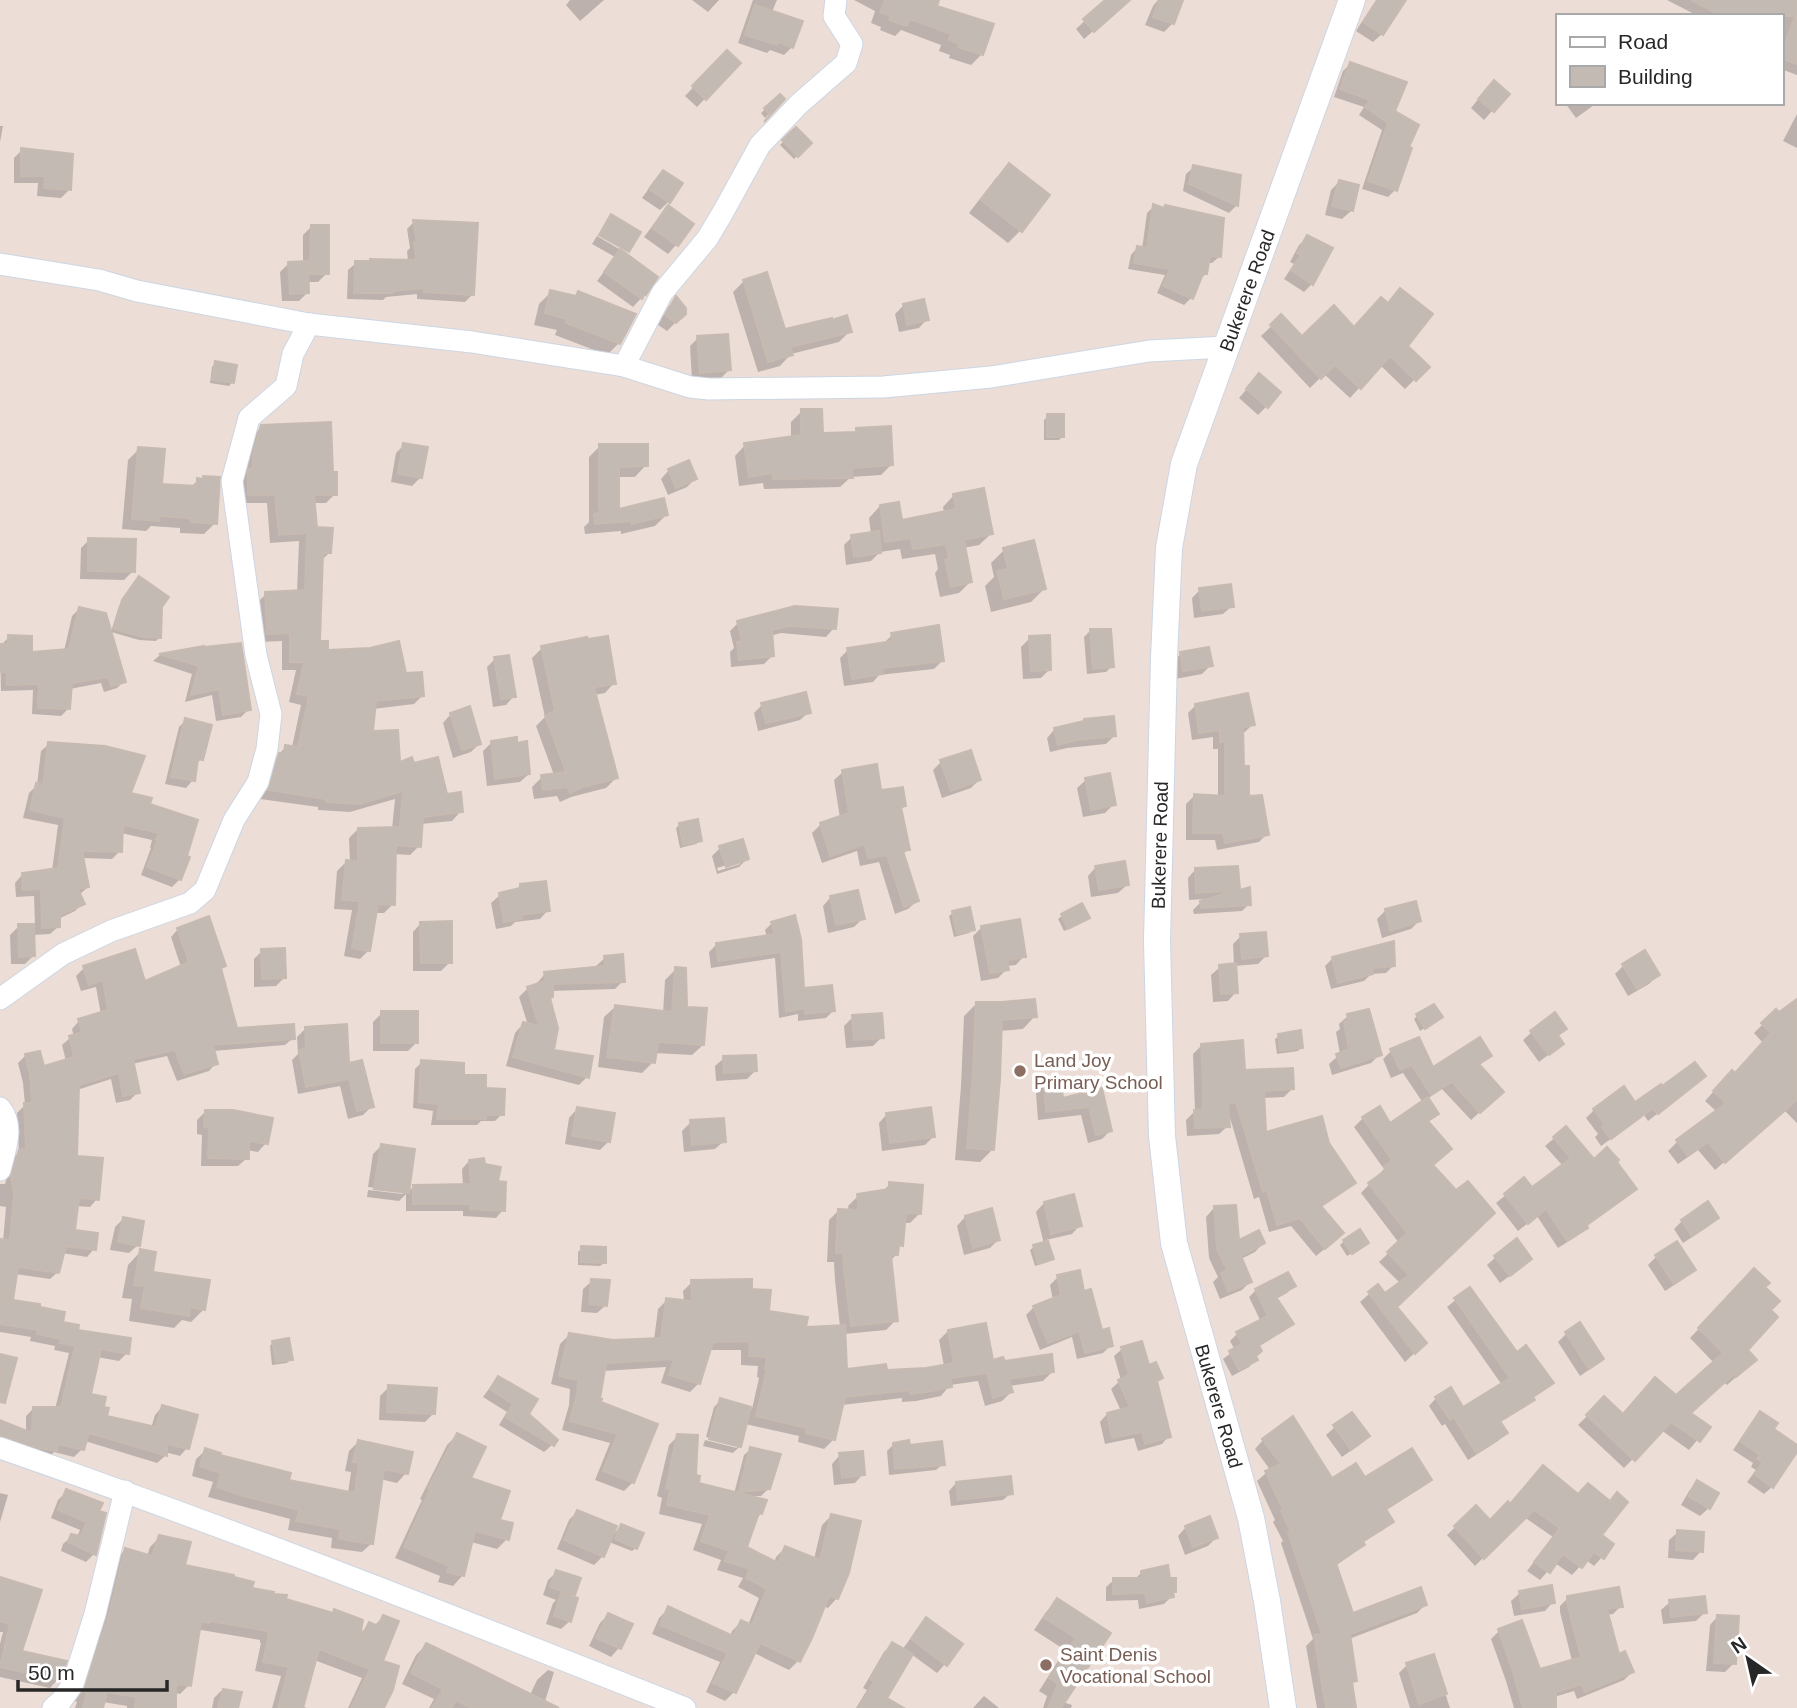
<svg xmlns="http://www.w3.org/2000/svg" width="1797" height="1708" font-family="Arial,sans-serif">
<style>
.shadow{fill:#0003;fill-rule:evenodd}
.building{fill:#c3bab3;stroke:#c7bab1;stroke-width:2}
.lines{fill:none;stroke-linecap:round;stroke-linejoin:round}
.minor-casing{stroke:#ccd6e3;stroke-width:23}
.tertiary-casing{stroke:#ccd6e3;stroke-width:28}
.minor{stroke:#fff;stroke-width:21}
.tertiary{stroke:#fff;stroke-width:26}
.education-dot{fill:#8d6e63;stroke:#fff;stroke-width:2.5}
.labels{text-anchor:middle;stroke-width:7;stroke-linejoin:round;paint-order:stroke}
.street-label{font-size:19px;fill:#272727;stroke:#fff}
.education-label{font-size:19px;fill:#785e54;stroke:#fff;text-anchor:start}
</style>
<rect width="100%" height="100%" fill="#ecded7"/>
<g class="shadow">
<polygon points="570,0 604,0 580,21 566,5"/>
<polygon points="692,0 719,0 708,12"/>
<polygon points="753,0 777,0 772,12 792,47 784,55 770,50 767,53 738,43"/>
<polygon points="854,0 937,0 935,7 982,54 971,65 949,58 950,55 939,51 941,45 901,30 895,36 880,30 881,27 871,23 875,11"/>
<polygon points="1107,0 1118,0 1114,13 1084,39 1076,29"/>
<polygon points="1158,0 1169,0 1173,23 1164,32 1145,25 1153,6"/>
<polygon points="1376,0 1404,0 1382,34 1373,42 1356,31"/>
<polygon points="1667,0 1797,0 1797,75 1781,69 1781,16 1698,16"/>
<polygon points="727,52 739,63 697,107 685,96"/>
<polygon points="1350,64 1392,112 1407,148 1395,190 1388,197 1362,189 1382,130 1359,115 1364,107 1334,97 1343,71"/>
<polygon points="1485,91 1507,94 1484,120 1471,108"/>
<polygon points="780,96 783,99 765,118 761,113"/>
<polygon points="1565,103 1597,103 1576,118"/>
<polygon points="1797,114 1797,148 1783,141"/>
<polygon points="0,126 3,126 0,142"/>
<polygon points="796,129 810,143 794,159 780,145"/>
<polygon points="22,150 69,190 61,198 37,196 38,183 14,183 14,158"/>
<polygon points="1009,165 1021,230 1008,243 969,213 996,178"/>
<polygon points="1194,167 1239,176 1237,205 1229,213 1183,191 1186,174"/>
<polygon points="663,172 668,202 660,210 642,198 655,180"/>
<polygon points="1339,182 1357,186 1351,211 1342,219 1325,215 1331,190"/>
<polygon points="1154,206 1219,257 1212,263 1207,263 1206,274 1199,280 1191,298 1184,305 1157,293 1165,275 1128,269 1131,255 1137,248 1142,249 1147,213"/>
<polygon points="668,208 691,224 676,245 668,254 644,237 660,216"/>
<polygon points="414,222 473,294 465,302 417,299 417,294 386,297 383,300 347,299 348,270 356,263 408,261 407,251 410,248 407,229"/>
<polygon points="311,227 327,273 318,282 307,282 308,292 299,301 282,301 280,272 289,263 303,263 303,235"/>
<polygon points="597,236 626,253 624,254 656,277 645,294 633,307 597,281 615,257 592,244"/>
<polygon points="1308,237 1312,284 1304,292 1284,279 1294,264 1290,262 1299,245"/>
<polygon points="744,281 784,331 850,331 839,342 791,354 780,366 758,372 733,292"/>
<polygon points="1400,290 1406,346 1427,367 1405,389 1380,365 1350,398 1324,374 1310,388 1261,336 1281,317 1302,338 1353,329 1387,304"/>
<polygon points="551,292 574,298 579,293 619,343 607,355 555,335 557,330 534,325 539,304"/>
<polygon points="676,299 685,313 667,331 658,325 668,307"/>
<polygon points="903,306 927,319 919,328 899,332 895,314"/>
<polygon points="698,338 729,370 721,378 692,380 690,346"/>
<polygon points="216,363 232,382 229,386 210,383 212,367"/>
<polygon points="1251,384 1267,406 1258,415 1239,398"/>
<polygon points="802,411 821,434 853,434 857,430 891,465 881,475 851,477 840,487 764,489 763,483 739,486 735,456 745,445 791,438 791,422"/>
<polygon points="1048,416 1062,437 1059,440 1044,440 1044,420"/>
<polygon points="262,426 331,474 335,494 326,503 313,503 316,528 329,553 321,561 318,642 326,652 405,675 423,695 414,704 373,709 371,733 399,764 445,796 461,811 452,821 421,824 419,846 410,855 394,854 393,904 384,913 375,913 369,950 360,959 344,956 352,910 334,909 337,871 346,862 350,862 349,838 358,829 392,829 395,799 350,812 318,810 318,807 260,799 271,764 286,746 292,747 301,705 289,702 296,670 282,670 282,641 258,642 257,603 266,594 297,592 299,541 270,543 267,503 240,503 240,480 245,475 244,465 253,436"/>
<polygon points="404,445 421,477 412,486 391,482 396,453"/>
<polygon points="600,446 646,465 635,477 617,477 617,511 666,515 655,526 621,534 621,531 585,534 584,527 589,522 589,457"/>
<polygon points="139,449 160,485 191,487 198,480 201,480 204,478 215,523 204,534 180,533 180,528 151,526 146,531 122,529 128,460"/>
<polygon points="669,470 695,479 687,487 668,495 661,479"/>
<polygon points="954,495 991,534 979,545 963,548 970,582 959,593 940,597 935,573 938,569 935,554 902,559 900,549 880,552 871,561 846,565 844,545 852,537 871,534 869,518 880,506 900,522 944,513 943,507"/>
<polygon points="89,540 133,571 124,580 80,579 81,548"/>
<polygon points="1004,550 1044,589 1031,602 991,612 985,586 994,577 991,563"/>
<polygon points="135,582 160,606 160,637 156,641 139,640 111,632 119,606"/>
<polygon points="1200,590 1232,606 1223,614 1194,618 1192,598"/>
<polygon points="79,609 124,681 117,688 104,692 101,683 70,689 68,709 61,716 32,714 33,690 1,691 0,646 9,637 30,654 64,651 72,616"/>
<polygon points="738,623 834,628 826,637 781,633 770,636 773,655 764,664 731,667 730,652 734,648 730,631"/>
<polygon points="1090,631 1112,666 1106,672 1087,674 1084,637"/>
<polygon points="892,635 942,661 934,669 879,675 873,682 844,686 840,658 848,650 883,644"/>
<polygon points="1030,638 1050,669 1041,678 1023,679 1021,647"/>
<polygon points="202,648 249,709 241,717 216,721 212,695 185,702 192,674 153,661 160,655"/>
<polygon points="542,648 614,683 605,693 594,695 616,778 606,788 571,797 560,802 557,796 534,799 532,787 542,777 554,775 536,726 545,717 532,658"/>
<polygon points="1181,654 1211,665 1202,674 1175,679 1172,662"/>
<polygon points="495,659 514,696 506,705 493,707 487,667"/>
<polygon points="762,705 809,712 800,720 758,731 754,713"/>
<polygon points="1196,705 1253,724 1245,732 1241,733 1242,768 1247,798 1267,834 1259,842 1217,850 1215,840 1186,840 1186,804 1194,796 1218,797 1218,749 1213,749 1213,737 1192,740 1188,713"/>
<polygon points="451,714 479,744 471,752 453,758 443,723"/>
<polygon points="186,720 201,759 196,764 193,780 186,788 165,784 179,727"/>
<polygon points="1055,729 1114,736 1106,744 1067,748 1050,752 1047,738"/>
<polygon points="492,742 529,774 520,782 487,786 483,751"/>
<polygon points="49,744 148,805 180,879 172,887 141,875 151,848 150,848 152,840 121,833 120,851 112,859 82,858 88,887 79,895 83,903 75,911 58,919 58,927 50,934 33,935 34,955 25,964 11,964 10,935 19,926 35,925 34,896 16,897 15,883 22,875 52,871 58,825 23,818 29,793 37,785 41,751"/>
<polygon points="941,762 979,780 971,788 942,798 933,770"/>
<polygon points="843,772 905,806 900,810 908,849 902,855 917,901 908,909 895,914 879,862 860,866 857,851 822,863 812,833 821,824 840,818 834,780"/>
<polygon points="1086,780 1114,804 1105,813 1083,817 1077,788"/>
<polygon points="680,824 700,841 696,844 680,848 676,828"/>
<path d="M720,848L747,859L739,867L717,874L712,856ZM740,861V864L718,871L717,868Z"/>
<polygon points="1096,867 1127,885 1118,893 1091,897 1088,876"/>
<polygon points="1195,870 1249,904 1242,911 1194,914 1193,910 1204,899 1189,900 1188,878"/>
<polygon points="520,886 548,910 540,919 515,922 511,926 496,929 491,903 500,895 515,891"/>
<polygon points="831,897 863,918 854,927 828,933 823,906"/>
<polygon points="1386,910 1419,921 1411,929 1382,938 1377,919"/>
<polygon points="953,913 973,929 969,933 954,937 949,916"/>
<polygon points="1062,916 1087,918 1084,921 1064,931 1058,919"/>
<polygon points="421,923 450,962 441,971 413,971 413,932"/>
<polygon points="772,923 802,990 833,1011 826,1018 798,1021 798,1014 779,1018 775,958 711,968 709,952 716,945 767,937 765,930"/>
<polygon points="982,927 1024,956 1016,965 1006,966 1007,969 998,978 981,981 973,936"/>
<polygon points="178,929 224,966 220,970 235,1030 293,1038 285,1045 213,1051 216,1063 209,1071 177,1081 167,1056 132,1064 138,1092 130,1100 116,1103 111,1079 77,1090 75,1158 97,1199 90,1207 76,1206 73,1231 94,1249 87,1257 62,1253 58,1272 50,1279 15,1274 11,1301 127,1353 119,1361 97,1357 88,1395 102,1408 105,1417 151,1428 155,1415 162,1407 187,1448 180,1456 165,1452 165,1456 157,1463 85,1441 82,1449 74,1457 54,1452 48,1458 0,1444 0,1421 26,1432 26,1416 34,1408 55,1409 69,1353 54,1350 55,1346 30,1341 31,1337 0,1332 0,1240 3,1241 6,1207 0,1206 0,1184 5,1184 12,1159 19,1152 17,1113 25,1105 23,1083 18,1063 26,1055 42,1068 66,1061 62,1045 70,1038 74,1037 72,1029 79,1021 101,1015 96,987 81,991 76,976 84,968 144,983 181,967 171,937"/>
<polygon points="1241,936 1266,956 1258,964 1234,966 1236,992 1228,1001 1213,1002 1211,975 1220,967 1234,965 1233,944"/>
<polygon points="262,951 284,978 276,986 254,987 254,959"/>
<polygon points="605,958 623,981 615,989 551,991 548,999 552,1051 587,1077 579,1085 506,1066 515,1033 523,1024 528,1025 519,997 528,988 537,986 537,983 545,974 596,968 596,966"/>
<polygon points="1333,958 1394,965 1386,973 1371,974 1364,981 1331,989 1325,966"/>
<polygon points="1623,966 1658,975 1649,984 1628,996 1615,974"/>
<polygon points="676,969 686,1008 703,1045 692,1055 654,1053 653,1062 642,1073 598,1067 604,1017 615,1007 663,1013 665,980"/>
<polygon points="1797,1001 1797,1123 1784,1110 1715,1170 1698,1150 1678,1164 1668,1151 1677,1142 1717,1112 1705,1101 1723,1081 1734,1075 1763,1043 1754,1033 1776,1011 1779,1015"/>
<polygon points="977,1003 1035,1016 1023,1029 1000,1031 992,1150 980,1162 955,1160 961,1086 964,1016"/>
<polygon points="382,1013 417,1042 408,1051 373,1051 373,1022"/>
<polygon points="1348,1016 1380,1054 1371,1063 1332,1075 1329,1064 1340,1054 1336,1032 1340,1029 1339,1024"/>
<polygon points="1417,1016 1437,1021 1420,1031 1414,1019"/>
<polygon points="853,1017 882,1037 873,1046 846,1048 844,1026"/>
<polygon points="306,1028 348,1065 372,1106 363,1115 348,1119 340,1086 298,1094 292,1060 298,1054 297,1037"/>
<polygon points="1565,1029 1557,1037 1562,1044 1539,1062 1523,1040 1532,1032"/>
<polygon points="1279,1036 1302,1047 1298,1051 1277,1054 1275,1039"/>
<polygon points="1202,1045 1243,1072 1292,1089 1284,1097 1262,1098 1264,1134 1328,1144 1354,1183 1345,1191 1320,1208 1333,1242 1316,1256 1291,1226 1269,1232 1259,1197 1254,1199 1228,1111 1228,1126 1219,1134 1187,1136 1186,1120 1195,1111 1193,1054"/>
<polygon points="1391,1051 1432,1070 1490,1056 1478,1066 1493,1100 1471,1120 1442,1089 1427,1099 1437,1114 1427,1123 1432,1166 1456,1192 1395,1307 1425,1343 1405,1362 1360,1302 1377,1287 1384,1295 1400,1283 1379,1262 1399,1243 1361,1193 1384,1169 1354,1127 1363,1118 1389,1125 1423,1103 1403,1073 1391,1078 1383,1059"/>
<polygon points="724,1058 755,1071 747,1079 716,1081 715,1066"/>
<polygon points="422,1062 462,1077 484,1090 502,1114 495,1121 481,1121 477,1125 431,1125 433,1111 413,1108 415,1069"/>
<polygon points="1695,1084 1648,1121 1644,1115 1601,1146 1595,1137 1598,1134 1586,1118 1594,1110 1635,1105 1662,1088"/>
<polygon points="1044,1085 1061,1100 1101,1090 1110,1131 1102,1139 1088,1143 1081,1115 1038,1120 1036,1093"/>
<polygon points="577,1109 609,1141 600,1150 565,1144 569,1118"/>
<polygon points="206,1111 266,1143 258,1152 247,1150 247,1158 238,1166 201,1166 202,1135 197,1134 197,1120"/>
<polygon points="887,1114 933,1137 925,1145 882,1151 879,1123"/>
<polygon points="691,1122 724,1141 715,1149 684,1152 682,1131"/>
<polygon points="1566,1128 1626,1197 1585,1227 1577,1236 1558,1248 1537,1216 1518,1231 1496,1203 1524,1180 1531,1189 1563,1166 1545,1146"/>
<polygon points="381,1146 408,1192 413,1187 463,1186 462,1169 469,1161 496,1183 503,1210 496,1218 463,1216 463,1211 406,1211 406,1194 399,1201 367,1197 368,1190 403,1194 403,1191 368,1187 373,1154"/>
<polygon points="890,1184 919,1214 910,1223 903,1223 901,1245 897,1249 897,1254 890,1261 896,1320 886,1330 844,1334 846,1371 885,1372 944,1366 939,1340 948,1331 991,1362 1052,1372 1043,1381 1009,1386 1011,1392 1002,1401 985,1406 978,1381 950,1385 941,1396 916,1401 902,1402 902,1398 842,1405 833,1440 824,1449 798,1442 799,1436 745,1424 740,1446 733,1453 703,1446 705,1440 737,1448 737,1444 706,1437 714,1407 721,1400 752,1409 759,1378 757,1377 758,1366 741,1365 741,1350 709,1350 699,1383 690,1392 661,1383 666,1367 603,1371 599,1403 656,1425 633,1482 624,1491 595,1480 610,1443 562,1430 569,1405 570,1389 551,1384 560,1344 569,1335 613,1342 654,1340 658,1309 667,1300 684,1302 683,1291 692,1282 751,1290 767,1312 804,1329 840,1327 835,1280 834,1262 827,1262 829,1220 839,1210 849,1211 848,1206 858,1196 882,1192"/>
<polygon points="1044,1203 1080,1225 1072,1234 1046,1240 1052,1259 1048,1262 1035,1266 1030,1250 1034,1247 1044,1244 1036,1212"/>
<polygon points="1214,1208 1238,1243 1263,1243 1255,1252 1241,1259 1250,1282 1242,1290 1220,1299 1213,1282 1218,1277 1209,1258 1206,1217"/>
<polygon points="965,1217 998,1240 990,1248 964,1255 957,1226"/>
<polygon points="1717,1218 1709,1226 1683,1243 1674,1229 1682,1221"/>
<polygon points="123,1219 138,1245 129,1253 110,1250 115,1227"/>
<polygon points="1344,1241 1363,1246 1347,1256 1340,1245"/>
<polygon points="1676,1243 1694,1269 1685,1278 1665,1291 1648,1265 1656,1257"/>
<polygon points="582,1248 604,1263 600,1266 578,1265 578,1252"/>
<polygon points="141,1251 151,1273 204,1309 191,1322 182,1320 174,1328 129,1321 132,1299 122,1298 128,1265"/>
<polygon points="1496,1257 1522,1267 1500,1283 1487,1265"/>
<polygon points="1754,1271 1763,1287 1769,1310 1746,1350 1745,1369 1727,1385 1724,1382 1689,1413 1708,1427 1689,1450 1661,1430 1624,1468 1578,1425 1604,1399 1622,1416 1676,1397 1714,1363 1690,1338"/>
<polygon points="1058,1277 1083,1293 1101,1332 1111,1345 1103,1353 1077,1359 1072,1337 1040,1350 1026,1315 1034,1307 1053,1300 1050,1285"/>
<polygon points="592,1281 606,1305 597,1313 581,1312 583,1289"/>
<polygon points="1294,1286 1287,1293 1276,1299 1291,1323 1284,1331 1258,1347 1254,1357 1256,1359 1249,1367 1232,1376 1223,1359 1235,1350 1230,1341 1237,1334 1261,1322 1249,1297 1256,1290"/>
<polygon points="1469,1289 1516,1354 1551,1382 1532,1398 1533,1400 1525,1407 1499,1423 1506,1433 1498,1441 1468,1460 1445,1424 1442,1426 1429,1406 1436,1398 1462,1409 1502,1385 1447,1307"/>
<polygon points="1579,1325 1602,1359 1593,1367 1580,1376 1558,1342 1566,1334"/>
<polygon points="273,1342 291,1359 287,1363 272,1365 270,1346"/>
<polygon points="1122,1349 1161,1378 1156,1383 1169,1436 1162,1444 1138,1451 1134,1438 1105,1444 1100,1422 1107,1414 1121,1411 1111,1389 1121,1380 1114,1356"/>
<polygon points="498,1378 552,1445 544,1452 499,1425 507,1412 483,1397 491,1386"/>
<polygon points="389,1387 434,1413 425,1422 379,1420 380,1396"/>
<polygon points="1761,1414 1771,1430 1797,1447 1772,1487 1764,1494 1747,1482 1756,1470 1751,1467 1753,1463 1733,1450 1753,1421"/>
<polygon points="1335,1427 1367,1436 1359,1445 1342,1457 1326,1435"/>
<polygon points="457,1435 468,1479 498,1521 507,1539 497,1549 471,1542 463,1575 453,1586 438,1582 440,1576 395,1558 422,1500 420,1499 447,1445"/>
<polygon points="678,1436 697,1484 734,1494 744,1455 751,1449 768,1489 761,1496 749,1496 761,1514 755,1519 745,1548 774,1563 776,1557 785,1548 814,1559 822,1525 831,1516 837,1598 828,1608 823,1606 798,1661 789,1670 754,1653 734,1692 725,1701 706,1692 720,1662 652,1634 659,1618 668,1609 730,1637 732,1631 741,1622 748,1625 759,1598 738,1587 743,1578 717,1570 721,1560 693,1550 702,1524 659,1514 662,1498 657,1496 669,1445"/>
<polygon points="1263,1440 1331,1480 1430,1479 1421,1488 1385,1511 1391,1521 1383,1530 1362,1543 1363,1545 1354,1553 1335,1566 1352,1615 1425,1605 1417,1613 1349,1639 1355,1680 1351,1685 1355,1708 1317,1708 1306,1646 1313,1639 1281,1543 1283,1541 1273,1522 1275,1520 1257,1481 1266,1473 1271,1471 1255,1449"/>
<polygon points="358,1442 406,1473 397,1483 380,1479 372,1543 362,1552 331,1548 332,1538 288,1530 290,1519 208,1497 213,1482 192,1476 196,1459 206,1450 218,1456 287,1481 348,1493 351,1472 345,1471 349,1451"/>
<polygon points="894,1444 909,1446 943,1464 936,1470 889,1475 887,1451"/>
<polygon points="840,1455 863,1474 855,1483 834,1485 832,1464"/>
<polygon points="1534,1476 1599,1535 1602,1557 1594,1566 1586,1560 1572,1575 1555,1563 1540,1580 1527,1571 1553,1537 1524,1517 1475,1566 1447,1535 1476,1507 1490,1522 1510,1506"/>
<polygon points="1697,1482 1709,1508 1700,1516 1681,1505 1689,1491"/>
<polygon points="956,1483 1011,1493 1003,1500 951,1506 949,1491"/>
<polygon points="67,1491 97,1512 94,1554 86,1562 61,1551 63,1544 72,1536 77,1537 80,1530 51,1518 58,1500"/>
<polygon points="0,1493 8,1495 0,1522"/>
<polygon points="577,1512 612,1536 621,1526 636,1548 632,1551 609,1542 603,1556 594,1565 557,1549 569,1520"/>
<polygon points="1186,1527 1216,1538 1208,1546 1185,1555 1178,1536"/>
<polygon points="1678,1532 1701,1551 1693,1560 1668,1558 1669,1540"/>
<polygon points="160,1537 183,1567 250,1590 271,1595 284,1601 332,1614 335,1611 359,1635 369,1624 374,1626 383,1617 381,1662 382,1708 348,1708 362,1678 314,1660 301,1706 307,1708 272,1708 281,1676 255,1671 261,1643 260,1643 260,1640 201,1630 199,1632 189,1685 180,1694 174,1693 173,1708 127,1708 127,1706 103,1702 102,1708 75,1708 77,1702 75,1701 99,1629 116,1559 125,1550 147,1556 150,1547"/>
<polygon points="557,1572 574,1594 570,1597 570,1621 561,1629 546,1624 553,1603 556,1600 543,1595 548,1580"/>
<polygon points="1141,1573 1174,1591 1172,1593 1172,1596 1164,1604 1139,1609 1138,1600 1106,1601 1106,1587 1114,1580 1134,1580"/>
<polygon points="0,1579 20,1652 58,1679 50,1688 0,1677 0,1644 3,1632 0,1632"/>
<polygon points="1520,1593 1553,1602 1545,1611 1514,1616 1511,1601"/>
<polygon points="1568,1598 1621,1606 1613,1614 1607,1615 1618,1657 1632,1672 1624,1680 1577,1699 1574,1691 1554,1697 1554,1708 1514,1708 1506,1681 1491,1639 1499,1631 1539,1671 1572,1661 1560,1612 1560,1606"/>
<polygon points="1058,1600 1108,1634 1063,1702 1072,1705 1071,1708 1043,1708 1047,1696 1039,1691 1065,1650 1034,1630 1046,1612"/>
<polygon points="1670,1602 1705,1612 1696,1621 1663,1624 1661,1610"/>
<polygon points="608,1615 630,1625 619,1648 611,1657 589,1646 600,1623"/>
<polygon points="1718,1616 1734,1663 1725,1672 1706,1671 1710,1625"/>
<polygon points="927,1620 945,1664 937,1673 911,1654 885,1698 883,1708 856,1708 867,1690 863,1688 884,1652 892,1644 902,1650 918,1628"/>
<polygon points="426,1645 530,1695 537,1680 548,1670 554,1672 543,1708 429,1708 434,1699 402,1684 416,1655"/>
<polygon points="1433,1656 1450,1708 1410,1708 1399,1673 1407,1665"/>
<polygon points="221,1691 239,1694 236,1708 212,1708 214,1698"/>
<polygon points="984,1696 999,1708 973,1708"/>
</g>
<g class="building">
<polygon points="885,0 939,0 937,6 994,24 983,55 958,47 959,44 949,40 951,34 910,19 907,26 889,20 891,16 880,12"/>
<polygon points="1105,0 1130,0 1094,32 1083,19"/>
<polygon points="1159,0 1183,0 1174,24 1153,17"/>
<polygon points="1378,0 1406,0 1383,35 1363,22"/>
<polygon points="1691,0 1797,0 1797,16 1722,16"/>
<polygon points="755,5 803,21 793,48 778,42 777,45 745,35"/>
<polygon points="1795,17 1797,17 1797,64 1781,58 1781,54"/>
<polygon points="727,50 741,63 706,100 692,86"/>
<polygon points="1350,62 1407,82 1395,111 1419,125 1409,147 1412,148 1397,191 1368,181 1388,123 1365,107 1370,100 1340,89"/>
<polygon points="1494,80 1510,94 1494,112 1478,99"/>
<polygon points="780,94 785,99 764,122 770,115 764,108"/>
<polygon points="796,127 812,143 798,157 782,140"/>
<polygon points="21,148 73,154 71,190 44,188 45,176 21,176"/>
<polygon points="1009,163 1050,195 1022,232 981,200"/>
<polygon points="1193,165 1241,175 1238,206 1189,184"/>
<polygon points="663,170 683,183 670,203 649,189"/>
<polygon points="1339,180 1359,185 1353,211 1332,206"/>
<polygon points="1153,204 1164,208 1165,205 1224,218 1221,257 1210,256 1207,274 1203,274 1193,299 1163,286 1170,269 1134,263 1137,246 1147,248"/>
<polygon points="668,205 694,224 678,246 652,228"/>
<polygon points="611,214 641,232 629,252 599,235"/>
<polygon points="413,220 478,223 474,295 424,292 424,288 393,291 393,293 354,293 355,261 370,261 370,259 416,260 414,242 417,242"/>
<polygon points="311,225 329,225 329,274 310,274"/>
<polygon points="1307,235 1333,248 1313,285 1291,270 1301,255 1297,253"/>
<polygon points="620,249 658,277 646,295 645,293 642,299 604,272"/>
<polygon points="308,261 309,293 290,294 288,262"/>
<polygon points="767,272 785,329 832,318 832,320 847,315 852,332 790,347 793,355 768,362 743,280"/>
<polygon points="1400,288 1433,314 1408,346 1430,367 1416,381 1390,356 1361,389 1335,365 1321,379 1270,325 1281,314 1302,336 1334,305 1354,327 1381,297 1388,303"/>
<polygon points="550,290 576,296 578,291 636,314 620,344 566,323 567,319 545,313"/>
<polygon points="676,296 686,308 686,314 676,323 665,315"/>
<polygon points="924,299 929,320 907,325 903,304"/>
<polygon points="728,334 731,370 700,373 697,336"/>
<polygon points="215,361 237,365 234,383 212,380"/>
<polygon points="1259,373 1281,392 1268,408 1246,389"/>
<polygon points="801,409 822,409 823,433 856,432 856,428 891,426 893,465 852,468 853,478 773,479 773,473 749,477 744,443 801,435"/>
<rect x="1047" y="414" width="17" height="23"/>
<polygon points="331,422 333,472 337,472 337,495 314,495 317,527 333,528 331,553 323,553 320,641 328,641 328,650 370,648 399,641 406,673 422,672 424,696 376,701 373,731 398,730 400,762 412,757 414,763 438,757 447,794 461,792 463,812 423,817 421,847 396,845 395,905 378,904 370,951 352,948 360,901 342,900 346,860 358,861 358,828 400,827 403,791 360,804 326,802 326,799 268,790 279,753 284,754 285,745 298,747 309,696 297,694 304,662 290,662 290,633 267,634 265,592 305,590 307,533 279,535 275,495 248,495 248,471 249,469 253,469 253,455 261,425"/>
<polygon points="403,443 428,447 422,478 398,474"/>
<polygon points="599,444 648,444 648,466 619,467 619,509 664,498 668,515 632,524 632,521 595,524 594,514 602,512 601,510 599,510"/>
<polygon points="138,447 165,449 162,484 197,486 197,478 203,479 203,476 220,477 217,524 191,522 191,518 159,516 159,521 132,519"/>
<polygon points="689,460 697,479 676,488 668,469"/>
<polygon points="984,488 993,534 964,540 972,582 951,587 945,560 949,559 946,544 913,549 911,538 885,542 880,505 899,502 902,520 956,509 953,494"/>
<polygon points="879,531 881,553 854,557 851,535"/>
<polygon points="88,538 136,539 135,572 88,571"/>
<polygon points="1034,540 1046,589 1004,599 997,571 1008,569 1003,548"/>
<polygon points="139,576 169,597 162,607 161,638 143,637 114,629 122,600"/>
<polygon points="1231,584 1234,607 1202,611 1199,588"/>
<polygon points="795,606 838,609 836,629 790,626 772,630 774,656 739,660 737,642 742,641 737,621"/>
<polygon points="79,607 106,613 126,682 111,686 108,677 72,683 70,709 38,708 39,684 7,685 7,672 0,672 0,644 8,644 8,635 32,636 32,652 69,649"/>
<polygon points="939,625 944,661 882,668 883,674 852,679 847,648 893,641 891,633"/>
<polygon points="1090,629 1111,629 1114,667 1093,669"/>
<polygon points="1050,635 1051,670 1031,671 1029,636"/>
<polygon points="608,636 616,684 594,687 618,778 583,787 570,793 567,787 543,790 541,775 566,772 545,715 555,711 541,646 587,637 588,639"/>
<polygon points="241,643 251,710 223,715 219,689 191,695 199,666 159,654 204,646 204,647"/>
<polygon points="1209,647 1213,666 1183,671 1180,652"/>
<polygon points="509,655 516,697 501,699 494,657"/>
<polygon points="806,692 811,713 766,723 761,703"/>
<polygon points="1248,693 1255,725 1243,727 1244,766 1249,766 1249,796 1262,795 1269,835 1225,843 1223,833 1193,833 1194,794 1225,796 1225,742 1220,742 1220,730 1199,733 1195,704"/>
<polygon points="470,706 481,744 462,750 450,713"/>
<polygon points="1114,716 1116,736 1077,740 1058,745 1054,728 1084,721 1084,719"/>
<polygon points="185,718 212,725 203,760 198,759 195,781 171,777"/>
<polygon points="517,737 517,743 527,741 530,774 495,779 491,741"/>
<polygon points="48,742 105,746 145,756 131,793 152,798 150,804 198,820 187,856 190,857 181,880 147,867 158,840 156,840 159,833 123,825 122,852 82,851 89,887 78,889 85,904 60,915 60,927 42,928 41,889 23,890 22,873 58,868 65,818 30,810 36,783 43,785"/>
<polygon points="971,750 981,780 951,791 940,760"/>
<polygon points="877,764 881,790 903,787 906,806 901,807 910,850 903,851 919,901 904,907 887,855 868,858 865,844 830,856 820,823 849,813 842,770"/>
<polygon points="1110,773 1116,805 1091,810 1085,778"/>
<polygon points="698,819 702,841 683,845 679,823"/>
<polygon points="743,839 749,859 726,867 719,846"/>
<polygon points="1125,861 1129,885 1099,890 1095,866"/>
<polygon points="1238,866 1240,890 1250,887 1251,905 1201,908 1200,901 1224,894 1224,891 1196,893 1195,868"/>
<polygon points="546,881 550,911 521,915 522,919 504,922 499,893 520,888 520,884"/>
<polygon points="858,890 865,919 836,925 830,896"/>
<polygon points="1416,901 1421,921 1390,931 1385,909"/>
<polygon points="1082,903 1090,918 1068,929 1061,914"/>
<polygon points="970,907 975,930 957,934 952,911"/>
<polygon points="795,915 801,939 804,988 832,985 835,1011 805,1014 805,1008 786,1012 781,952 718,961 716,943 775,934 771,922"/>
<polygon points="209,916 226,966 221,968 237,1028 294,1024 295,1039 213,1045 218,1064 184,1074 175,1050 133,1059 140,1093 123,1096 119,1073 79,1085 77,1156 103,1158 99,1200 79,1198 75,1230 98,1233 96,1250 66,1246 59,1273 18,1267 13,1300 40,1304 40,1307 65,1312 63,1322 79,1325 78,1330 131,1338 129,1354 101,1349 91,1394 106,1397 104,1407 109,1408 107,1416 156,1427 162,1405 198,1415 189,1449 167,1444 167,1456 89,1433 84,1450 58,1444 57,1451 39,1448 0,1435 0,1420 32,1433 33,1407 61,1407 75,1346 60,1343 61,1339 37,1334 38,1330 0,1324 0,1239 10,1240 14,1195 11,1176 19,1150 26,1149 24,1103 32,1103 30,1075 25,1054 40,1051 44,1066 74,1057 69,1036 82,1032 78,1019 108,1010 103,980 89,985 83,966 135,949 145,981 189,962 177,928"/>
<polygon points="1020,919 1026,957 1007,960 1009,970 990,973 981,926"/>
<polygon points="452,921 452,963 421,963 420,922"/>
<polygon points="18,924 34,924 35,956 19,957"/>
<polygon points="1266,932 1268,956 1242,959 1240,934"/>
<polygon points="1394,941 1395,966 1372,968 1373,974 1338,983 1332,957"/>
<polygon points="285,948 286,978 262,979 261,949"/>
<polygon points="1645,950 1660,975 1637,989 1622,964"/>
<polygon points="623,954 625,982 553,984 553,997 550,998 558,1028 554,1050 593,1056 589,1078 513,1057 523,1022 539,1026 527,987 545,981 544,972 605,966 604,956"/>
<polygon points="1236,963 1238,993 1221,994 1219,965"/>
<polygon points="675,967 686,968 687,1007 707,1008 704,1045 658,1042 655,1063 607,1057 615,1005 672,1012"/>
<polygon points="1035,999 1037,1017 1002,1020 1000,1079 994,1150 967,1148 973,1072 976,1002 1002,1002"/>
<polygon points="1797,999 1797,1100 1725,1163 1708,1142 1688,1156 1676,1140 1726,1103 1713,1091 1732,1070 1735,1073 1771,1033 1761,1023 1776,1009 1779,1012"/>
<polygon points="1434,1004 1443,1017 1425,1029 1416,1014"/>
<polygon points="1369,1009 1382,1055 1341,1068 1336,1054 1349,1049 1344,1022 1348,1021 1347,1014"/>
<rect x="381" y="1011" width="37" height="32"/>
<polygon points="1555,1012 1567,1029 1558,1035 1564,1044 1549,1055 1530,1031"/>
<polygon points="882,1013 884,1038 854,1040 852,1015"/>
<polygon points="347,1024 349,1063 362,1060 374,1107 357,1111 349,1079 306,1087 299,1050 306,1049 305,1027"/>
<polygon points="1301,1030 1303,1048 1280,1051 1278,1034"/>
<polygon points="1419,1037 1433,1067 1480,1037 1492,1056 1479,1064 1504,1092 1480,1113 1452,1082 1431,1095 1412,1065 1400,1070 1390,1049"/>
<polygon points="1243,1040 1245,1070 1293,1068 1294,1089 1264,1091 1266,1132 1322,1116 1329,1143 1356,1183 1321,1206 1344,1233 1325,1249 1300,1218 1277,1225 1267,1190 1263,1192 1236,1102 1228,1104 1230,1127 1195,1128 1194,1110 1203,1109 1203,1081 1201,1044"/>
<polygon points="756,1055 757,1071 724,1073 723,1056"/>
<polygon points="421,1060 464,1063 464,1075 486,1075 486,1088 505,1089 504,1115 486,1115 486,1119 437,1119 439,1104 419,1102"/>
<polygon points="1695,1062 1706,1076 1658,1114 1653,1108 1611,1139 1602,1127 1605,1125 1593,1109 1624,1086 1635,1102 1661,1084 1662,1086"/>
<polygon points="1061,1081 1063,1098 1102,1088 1112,1131 1096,1135 1089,1107 1046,1112 1044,1083"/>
<polygon points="1428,1097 1439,1114 1428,1121 1452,1149 1433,1165 1456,1190 1468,1181 1495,1213 1397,1307 1427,1343 1415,1354 1368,1292 1378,1284 1385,1293 1409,1275 1387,1252 1407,1233 1368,1183 1386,1170 1384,1167 1392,1160 1362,1117 1380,1106 1390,1123"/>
<polygon points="577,1107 615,1113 610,1142 572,1136"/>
<polygon points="931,1107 935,1137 890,1143 886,1113"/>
<polygon points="205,1110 233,1110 273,1118 268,1144 249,1141 249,1159 208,1158 209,1127 204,1127"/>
<polygon points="724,1118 726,1142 692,1145 690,1120"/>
<polygon points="1566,1126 1594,1159 1607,1147 1619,1160 1617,1162 1637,1189 1587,1225 1588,1228 1567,1241 1546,1209 1528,1224 1504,1194 1524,1177 1532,1187 1571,1158 1553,1137"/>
<polygon points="381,1144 415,1149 409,1193 374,1189"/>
<polygon points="484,1158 485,1164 501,1167 498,1181 506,1182 505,1211 470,1209 470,1204 413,1204 413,1185 471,1184 469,1160"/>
<polygon points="889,1182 923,1185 921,1214 906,1213 903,1246 899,1245 898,1255 891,1255 898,1321 851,1326 844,1269 843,1253 836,1253 838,1209 859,1210 857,1194 889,1189"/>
<polygon points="1074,1194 1082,1226 1051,1234 1044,1202"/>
<polygon points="1708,1201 1719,1218 1692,1236 1681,1220"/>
<polygon points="1236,1205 1239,1240 1259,1230 1265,1243 1241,1256 1252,1282 1228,1292 1221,1273 1227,1270 1217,1249 1214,1206"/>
<polygon points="992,1208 1000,1240 973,1248 965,1216"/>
<polygon points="123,1217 144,1221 140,1246 118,1242"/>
<polygon points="1360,1229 1369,1243 1352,1254 1343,1240"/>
<polygon points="1517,1238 1532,1259 1510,1276 1494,1256"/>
<polygon points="1048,1241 1054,1259 1038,1264 1033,1245"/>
<polygon points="1677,1241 1696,1270 1674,1284 1655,1255"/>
<polygon points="581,1246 606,1247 606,1263 581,1262"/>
<polygon points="140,1249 156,1252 153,1272 210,1280 205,1310 190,1307 189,1316 141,1308 145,1286 134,1285"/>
<polygon points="1754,1268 1770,1283 1765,1287 1780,1301 1771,1310 1778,1317 1748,1350 1757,1360 1736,1377 1734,1374 1691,1413 1711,1427 1700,1442 1671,1422 1635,1461 1586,1415 1604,1396 1623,1414 1655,1377 1676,1395 1723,1353 1698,1328"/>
<polygon points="1080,1270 1084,1291 1091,1289 1102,1330 1109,1328 1113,1346 1085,1353 1079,1331 1048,1343 1033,1306 1061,1295 1057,1275"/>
<polygon points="1288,1272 1296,1286 1276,1297 1294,1324 1259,1345 1262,1351 1256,1356 1258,1360 1239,1370 1229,1351 1242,1344 1236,1332 1268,1316 1255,1289"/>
<polygon points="591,1279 610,1280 607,1306 589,1304"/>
<polygon points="752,1279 752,1289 771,1290 769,1311 808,1317 806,1327 845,1325 847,1369 886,1364 887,1370 926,1368 954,1363 948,1330 986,1323 993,1360 1003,1357 1005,1361 1052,1354 1054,1372 1009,1379 1013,1392 993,1398 987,1373 951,1378 952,1387 926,1392 910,1394 910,1390 845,1397 835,1440 806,1433 807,1428 756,1416 767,1369 765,1369 767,1357 749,1356 750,1341 713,1342 700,1384 669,1375 674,1359 606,1363 600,1399 602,1399 601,1402 658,1424 634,1483 603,1471 618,1434 570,1421 577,1394 578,1380 559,1376 569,1333 613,1340 661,1338 666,1298 692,1301 691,1280"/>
<polygon points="1470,1287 1517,1352 1526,1345 1554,1383 1533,1397 1535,1400 1500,1421 1508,1433 1476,1453 1454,1417 1450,1420 1435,1397 1451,1387 1463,1407 1510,1378 1454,1298"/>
<polygon points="1580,1322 1604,1359 1589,1369 1565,1332"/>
<polygon points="289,1338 293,1360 276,1362 272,1341"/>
<polygon points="1142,1341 1149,1365 1156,1362 1163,1378 1157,1381 1171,1437 1145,1444 1142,1432 1112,1438 1107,1413 1130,1407 1118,1380 1129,1375 1121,1347"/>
<polygon points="0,1354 17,1358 5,1403 0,1402"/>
<polygon points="498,1376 538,1399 529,1414 558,1440 554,1446 505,1417 513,1404 490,1389"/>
<polygon points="388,1385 437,1388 435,1414 387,1412"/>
<polygon points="720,1398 751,1407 741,1447 709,1439"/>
<polygon points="1760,1411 1778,1423 1774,1429 1797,1445 1797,1452 1773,1488 1754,1474 1763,1462 1757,1459 1760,1455 1740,1441"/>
<polygon points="1352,1412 1370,1436 1351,1450 1333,1425"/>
<polygon points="1293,1416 1332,1478 1356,1463 1365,1477 1412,1448 1432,1480 1386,1509 1394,1522 1363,1541 1365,1545 1336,1563 1353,1613 1421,1587 1427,1605 1350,1634 1357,1681 1352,1682 1356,1708 1326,1708 1314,1635 1322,1634 1288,1533 1291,1532 1281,1511 1283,1510 1265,1471 1281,1464 1262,1439"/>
<polygon points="457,1433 486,1447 471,1478 510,1491 500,1520 513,1523 509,1540 475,1531 464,1576 447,1572 449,1566 404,1547 430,1489 428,1488"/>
<polygon points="677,1434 698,1435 696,1475 700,1476 699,1483 767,1500 762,1514 759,1513 747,1547 778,1563 785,1546 820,1560 831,1514 861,1521 849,1573 838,1599 829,1596 812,1638 800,1662 760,1643 736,1693 713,1683 728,1653 660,1625 668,1606 733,1636 741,1620 752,1625 767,1589 746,1578 750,1569 725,1561 729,1551 701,1541 710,1515 667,1505 670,1489 666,1488"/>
<polygon points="358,1440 413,1452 408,1474 384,1469 373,1544 339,1539 340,1529 296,1521 299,1510 240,1495 217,1487 221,1473 200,1466 205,1448 221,1453 220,1455 291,1473 289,1480 355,1493 359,1463 353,1462"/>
<polygon points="909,1440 910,1445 942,1441 945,1465 895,1469 893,1443"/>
<polygon points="750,1447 781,1454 770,1489 739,1492"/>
<polygon points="863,1451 865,1475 842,1478 839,1453"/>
<polygon points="1543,1465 1578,1494 1588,1483 1610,1501 1617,1492 1628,1502 1602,1535 1614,1544 1604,1559 1594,1552 1582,1568 1563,1554 1550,1573 1534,1562 1560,1528 1534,1510 1484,1559 1454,1526 1476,1505 1490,1520 1508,1501 1510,1504"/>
<polygon points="1011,1476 1013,1494 958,1500 956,1482"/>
<polygon points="1697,1480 1719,1493 1710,1509 1688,1496"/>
<polygon points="66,1489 103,1503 99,1511 106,1513 96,1555 68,1542 71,1534 81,1536 87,1522 58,1510"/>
<polygon points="577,1510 617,1526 604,1557 564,1540"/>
<polygon points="1210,1516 1218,1538 1193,1547 1185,1526"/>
<polygon points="621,1524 644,1533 637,1549 615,1539"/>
<polygon points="1677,1530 1704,1532 1703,1552 1676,1550"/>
<polygon points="159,1535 191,1542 185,1565 234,1575 234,1577 254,1582 252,1588 274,1592 273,1594 287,1595 286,1599 333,1613 334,1609 363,1620 359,1642 369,1622 378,1626 383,1615 399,1621 383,1661 399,1666 393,1690 384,1708 351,1708 370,1669 319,1649 303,1708 278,1708 289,1667 263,1662 269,1634 268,1634 269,1631 210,1621 209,1623 201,1622 191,1686 176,1684 176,1708 135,1707 136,1697 107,1692 103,1708 83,1708 87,1693 83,1692 108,1618 125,1548 152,1556"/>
<polygon points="1168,1565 1170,1578 1176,1578 1176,1592 1173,1592 1174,1597 1147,1603 1145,1593 1113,1594 1113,1578 1142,1578 1141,1571"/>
<polygon points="556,1570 581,1578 575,1595 550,1587"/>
<polygon points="0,1577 42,1590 22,1651 67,1661 60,1680 0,1667 10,1624 0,1621"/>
<polygon points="1552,1585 1555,1603 1522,1609 1519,1591"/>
<polygon points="1619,1587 1623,1607 1607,1609 1619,1654 1625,1651 1634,1672 1585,1692 1582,1684 1556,1692 1556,1708 1523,1708 1513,1672 1498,1629 1522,1620 1540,1669 1581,1657 1567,1603 1567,1596"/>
<polygon points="561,1593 578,1598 571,1622 554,1616"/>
<polygon points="1705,1596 1707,1613 1671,1617 1669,1600"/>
<polygon points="1057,1598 1111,1633 1061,1708 1048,1708 1058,1684 1049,1678 1076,1638 1044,1618"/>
<polygon points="608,1613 633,1624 621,1649 596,1638"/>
<polygon points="1717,1615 1739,1616 1736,1664 1714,1663"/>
<polygon points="926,1617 963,1644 947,1666 911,1639"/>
<polygon points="892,1642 913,1654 887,1698 904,1708 858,1708 874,1682 870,1679"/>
<polygon points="426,1643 476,1667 559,1708 471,1708 456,1700 451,1708 432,1708 443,1689 411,1673"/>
<polygon points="1434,1654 1447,1694 1419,1704 1406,1663"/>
<polygon points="223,1689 242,1692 238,1708 218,1708"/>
</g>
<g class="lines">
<defs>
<g id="minor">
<polyline points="0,264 99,280 137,291 309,324 472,342 624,366 690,387 709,389 883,387 991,377 1149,351 1226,347"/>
<polyline points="624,366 662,293 707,239 722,214 760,145 799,104 846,63 852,44 834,16 836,0"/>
<polyline points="0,999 63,954 111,931 190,903 205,890 234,820 258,782 267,749 271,714 256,655 232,481 249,418 286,386 293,354 309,324"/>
<path d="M0,1108C15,1126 5,1150 0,1170"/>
<path d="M0,1448C231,1528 458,1618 685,1708"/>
<polyline points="53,1708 61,1701 73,1684 95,1614 125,1491"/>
</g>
<g id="tertiary">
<path id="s1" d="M1283,1708L1267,1601L1251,1518L1174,1243L1162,1136L1157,941L1164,658L1169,548L1184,464L1352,0"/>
</g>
</defs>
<use href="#minor" class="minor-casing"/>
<use href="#tertiary" class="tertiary-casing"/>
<use href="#minor" class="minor"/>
<use href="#tertiary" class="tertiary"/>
</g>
<g class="education-dot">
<circle cx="1020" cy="1071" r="7"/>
<circle cx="1046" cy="1665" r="7"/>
</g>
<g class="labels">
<g class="street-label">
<text dy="7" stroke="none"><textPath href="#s1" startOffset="1444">Bukerere Road</textPath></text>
<text dy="7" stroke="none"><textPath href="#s1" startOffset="877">Bukerere Road</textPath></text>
<text transform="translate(1219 1406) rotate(74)" y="7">Bukerere Road</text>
</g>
<g class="education-label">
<text x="1034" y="1067">Land Joy<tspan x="1034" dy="22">Primary School</tspan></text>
<text x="1060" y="1661">Saint Denis<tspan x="1060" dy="22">Vocational School</tspan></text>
</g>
</g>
<rect x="1556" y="14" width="228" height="91" fill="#ffffff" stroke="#a9a9a9" stroke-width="2"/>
<rect x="1570" y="37" width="35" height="10" fill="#ffffff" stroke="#a9a9a9" stroke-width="2"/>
<text x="1618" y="49" font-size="21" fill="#272727">Road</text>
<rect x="1570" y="66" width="35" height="21" fill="#c3bab3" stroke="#a9a9a9" stroke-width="2"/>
<text x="1618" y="84" font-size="21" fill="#272727">Building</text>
<g transform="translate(1748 1659) rotate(326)" stroke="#ffffff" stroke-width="5" paint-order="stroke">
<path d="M0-5L12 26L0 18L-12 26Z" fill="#272727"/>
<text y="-10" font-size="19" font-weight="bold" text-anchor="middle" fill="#272727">N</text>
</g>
<path d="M18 1680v10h149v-10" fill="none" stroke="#272727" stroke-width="3.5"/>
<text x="28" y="1680" font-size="21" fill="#272727" stroke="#ffffff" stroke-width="5" paint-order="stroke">50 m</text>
</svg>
